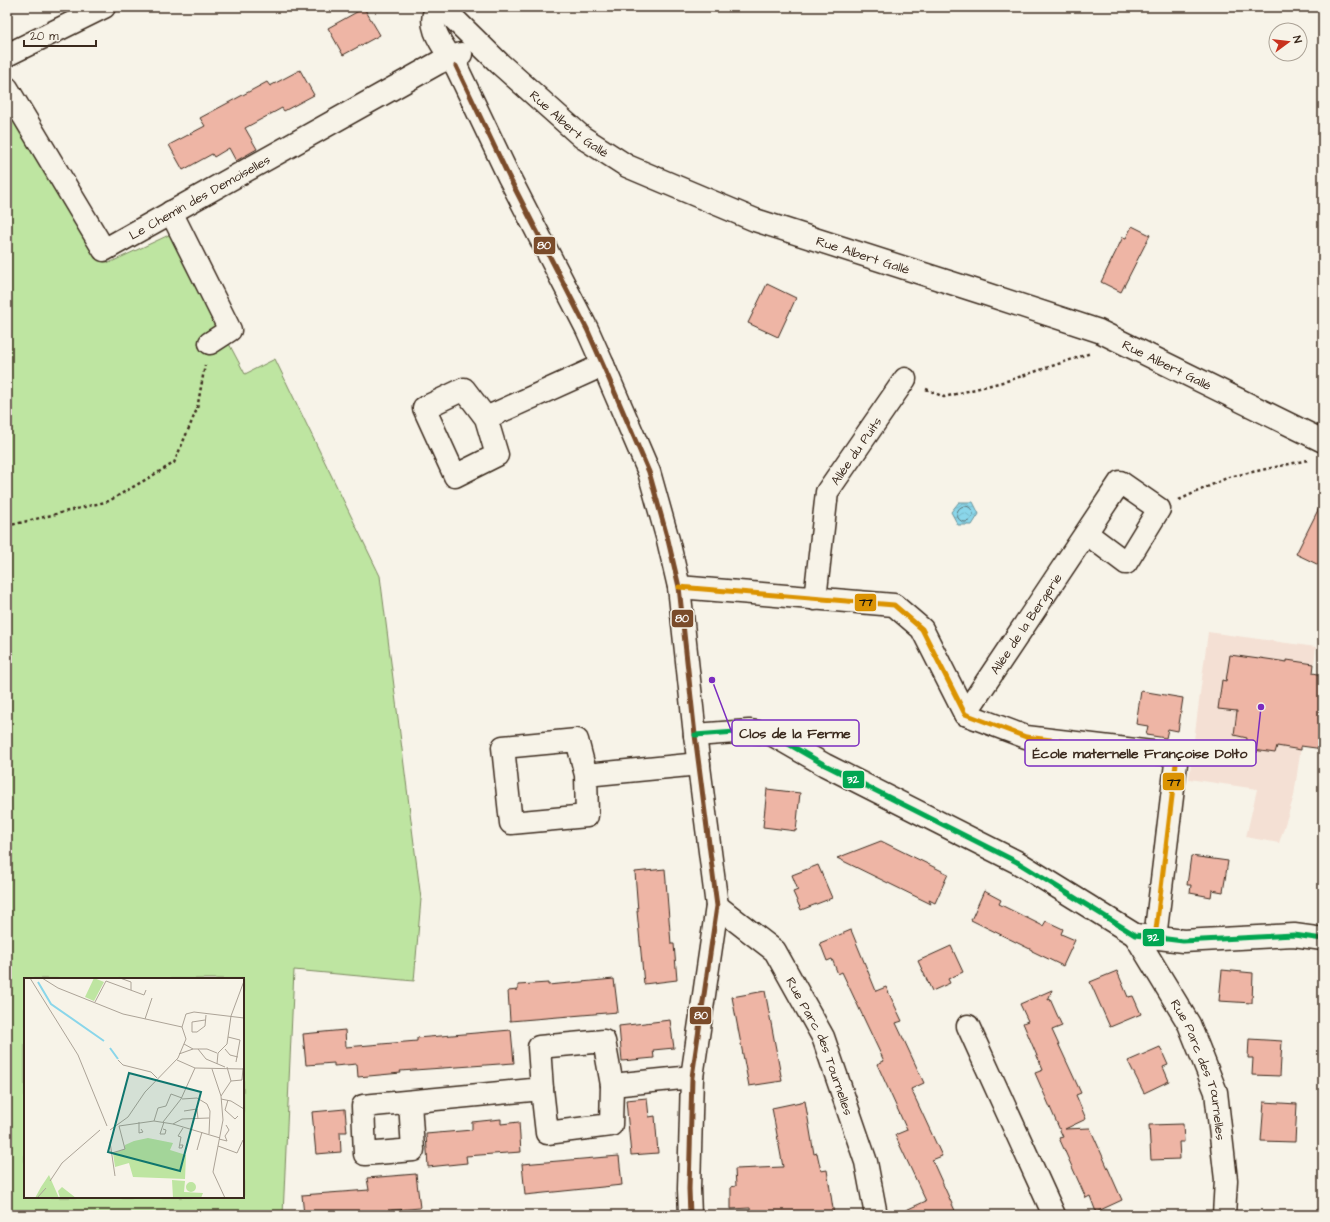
<svg xmlns="http://www.w3.org/2000/svg" width="1330" height="1222" font-family="'Architects Daughter',sans-serif">
<style>
.built{fill:#f4e0d4}
.park{fill:#bee5a1;stroke:#7c8860;fill-rule:evenodd}
.water{fill:url(#water-waves);stroke:#6a9198}
.lines{fill:none;stroke-linecap:round;stroke-linejoin:round}
.shore{stroke:#5b6f70;stroke-width:1}
.building{fill:#eeb5a5;stroke:#3b2a1e}
.minor-casing{stroke:#3b2a1e;stroke-width:25}
.path{stroke:#3b2a1e;stroke-width:2.5;stroke-dasharray:3 3;stroke-linecap:butt}
.minor{stroke:#f7f3e8;stroke-width:22}
.bus-1-casing{stroke:#f7f3e8;stroke-width:8}
.bus-2-casing{stroke:#f7f3e8;stroke-width:8}
.bus-3-casing{stroke:#f7f3e8;stroke-width:8}
.bus-1{stroke:#7a4b2a;stroke-width:5}
.bus-2{stroke:#db9304;stroke-width:5}
.bus-3{stroke:#00a651;stroke-width:5}
.labels{text-anchor:middle;stroke-width:3;stroke-linejoin:round;paint-order:stroke}
.street-label{font-size:13px;fill:#3b2a1e;stroke:#f7f3e8}
.inset-river{fill:none;stroke:#8ad6ea;stroke-width:2}
.inset-road{fill:none;stroke:#aca397;stroke-width:1}
.view{fill:#0f766e;fill-opacity:0.15;stroke:#0f766e;stroke-width:2}
.inset-edge{fill:none;stroke:#3b2a1e;stroke-width:2}
.leader{fill:none;stroke:#7b2cbf;stroke-width:1.5}
.callout-dot{fill:#7b2cbf;stroke:#f7f3e8;stroke-width:1.5}
.callout{fill:#f7f3e8;stroke:#7b2cbf;stroke-width:1.5}
.callout-label{font-size:14px;text-anchor:middle;font-weight:bold;fill:#3b2a1e}
.line-badge{stroke:#f7f3e8;stroke-width:1.5}
.badge-label{font-size:11px;text-anchor:middle;font-weight:bold;fill:#fff}
.pale-badge-label{font-size:11px;text-anchor:middle;font-weight:bold;fill:#111}
</style>
<defs>
<pattern id="water-waves" width="16" height="10" patternUnits="userSpaceOnUse"><rect width="16" height="10" fill="#8ad6ea"/><path d="M0 5q4-4 8 0t8 0" fill="none" stroke="#78b8c8"/></pattern>
</defs>
<rect width="100%" height="100%" fill="#f7f3e8"/>
<filter id="ink" filterUnits="userSpaceOnUse"><feTurbulence type="fractalNoise" baseFrequency=".025" numOctaves="2"/><feDisplacementMap in="SourceGraphic" scale="8" xChannelSelector="R" yChannelSelector="G"/><feConvolveMatrix kernelMatrix="1 2 1 2 8 2 1 2 1" color-interpolation-filters="sRGB"/></filter>
<g filter="url(#ink)">
<polygon class="built" points="1208,632 1316,647 1313,673 1323,675 1323,749 1302,739 1294,796 1279,843 1246,837 1257,789 1189,779"/>
<path class="park" d="M7,98L109,263L171,234L245,374L275,359L380,576L421,899L414,981L294,970L283,1215H7ZM25,979H243V1197H25Z"/>
<polygon class="water" points="959,502 973,502 979,514 972,525 958,525 951,512"/>
<g class="lines">
<circle class="shore" cx="965" cy="514" r="8"/>
</g>
<g class="building">
<polygon points="364,8 380,35 343,55 328,28"/>
<polygon points="300,70 314,95 284,111 282,108 245,128 257,149 236,161 229,148 214,157 212,154 183,170 169,145 205,126 200,118 267,82 270,86"/>
<polygon points="1132,226 1150,235 1121,292 1101,282 1123,237 1126,238"/>
<polygon points="767,284 796,298 778,337 748,323"/>
<polygon points="1323,500 1323,567 1296,554"/>
<polygon points="1230,655 1259,659 1260,658 1287,662 1287,660 1314,664 1313,673 1323,675 1323,749 1301,746 1301,750 1277,746 1275,753 1246,749 1247,738 1234,735 1237,711 1218,709 1222,680 1226,681"/>
<polygon points="1141,691 1183,698 1178,731 1168,729 1166,738 1146,735 1148,726 1136,724"/>
<polygon points="767,789 800,793 796,831 763,827"/>
<polygon points="881,841 948,874 935,903 929,900 931,904 837,858"/>
<polygon points="1191,856 1228,861 1223,892 1212,890 1211,897 1190,893 1191,885 1187,885"/>
<polygon points="818,865 832,898 801,910 793,892 798,890 792,875"/>
<polygon points="665,869 671,944 674,944 677,980 644,984 637,911 638,911 635,872"/>
<polygon points="984,891 1001,900 999,904 1043,926 1046,921 1063,929 1061,934 1075,940 1063,966 1032,951 1032,950 971,920"/>
<polygon points="851,930 876,991 886,987 902,1021 896,1023 924,1083 911,1089 942,1156 932,1160 957,1215 895,1215 926,1201 895,1135 907,1130 877,1064 884,1061 842,972 838,974 832,959 827,961 820,943"/>
<polygon points="951,946 963,972 948,979 950,983 932,991 918,961"/>
<polygon points="1222,970 1253,973 1252,1003 1219,1001"/>
<polygon points="1117,971 1128,997 1133,996 1141,1014 1110,1027 1090,982"/>
<polygon points="614,979 618,1012 510,1021 508,991 518,990 518,985 548,983 548,985"/>
<polygon points="1052,990 1048,1000 1050,999 1062,1026 1052,1030 1081,1093 1076,1095 1086,1119 1065,1129 1090,1128 1122,1200 1096,1212 1090,1196 1086,1198 1059,1138 1063,1137 1035,1073 1043,1070 1023,1023 1028,1021 1020,1004"/>
<polygon points="765,991 782,1081 749,1086 732,997"/>
<polygon points="670,1020 674,1048 653,1050 654,1058 622,1061 619,1026"/>
<polygon points="345,1030 346,1047 417,1041 417,1038 511,1030 514,1063 400,1071 401,1073 358,1077 357,1064 334,1066 334,1063 306,1065 303,1034"/>
<polygon points="1249,1039 1282,1041 1280,1076 1252,1075 1253,1058 1248,1058"/>
<polygon points="1160,1047 1168,1065 1163,1067 1169,1081 1144,1093 1128,1061"/>
<polygon points="647,1098 649,1117 655,1116 658,1153 631,1155 626,1100"/>
<polygon points="805,1101 814,1154 817,1153 821,1171 827,1170 834,1215 751,1215 750,1208 731,1209 731,1187 736,1186 735,1169 783,1167 772,1108"/>
<polygon points="1264,1102 1297,1104 1295,1142 1261,1141"/>
<polygon points="345,1109 347,1132 340,1132 341,1152 316,1154 312,1112"/>
<polygon points="501,1119 501,1124 519,1122 521,1152 466,1156 467,1163 428,1167 426,1134 472,1130 472,1122"/>
<polygon points="1183,1124 1184,1142 1179,1142 1180,1159 1151,1160 1149,1125"/>
<polygon points="619,1156 622,1185 525,1195 522,1164"/>
<polygon points="416,1174 420,1208 360,1213 360,1215 304,1215 302,1195 369,1190 367,1178"/>
</g>
<g class="lines">
<defs>
<g id="minor">
<path d="M439,7C422,23 447,51 456,66L457,63"/>
<path id="s1" d="M442,7L499,63L582,137L627,166L755,220L983,293L1099,331L1323,441"/>
<polyline points="7,55 104,7"/>
<polyline points="456,66 509,177 587,329 603,365 649,472 668,540 679,587 695,735 717,906 692,1077 689,1189 690,1215"/>
<path id="s2" d="M7,88L104,250L438,63L451,57L461,54"/>
<polyline points="171,212 230,330 210,343"/>
<polyline points="486,418 497,455 455,476 424,408 464,389 486,418 603,365"/>
<polyline points="679,587 894,605 922,629 965,714 1026,737 1177,755 1155,938"/>
<path id="s3" d="M815,599L827,492L905,379"/>
<path id="s4" d="M965,714L1120,482L1159,509L1126,563L1086,533"/>
<polyline points="695,735 749,731 771,734 825,765 1017,862 1135,935 1183,941 1294,935 1323,939"/>
<polyline points="586,775 587,816 511,823 503,747 577,740 586,775 699,764"/>
<path id="s5" d="M717,906L775,951L823,1037L866,1162L876,1215"/>
<path id="s6" d="M1135,935L1189,1024L1216,1092L1226,1180L1224,1215"/>
<polyline points="968,1026 1054,1215"/>
<polyline points="542,1089 547,1133 611,1125 612,1085"/>
<polyline points="410,1102 413,1150 365,1154 363,1106 542,1089 539,1047 604,1041 612,1085 692,1077"/>
</g>
</defs>
<use href="#minor" class="minor-casing"/>
<g class="path">
<polyline points="926,389 944,397 1010,380 1091,353"/>
<polyline points="1179,500 1229,477 1308,460"/>
<polyline points="7,526 109,501 174,463 197,409 205,365"/>
</g>
<use href="#minor" class="minor"/>
<defs>
<polyline id="bus-1" points="456,66 509,177 587,329 603,365 649,472 668,540 679,587 695,735 717,906 692,1077 689,1189 690,1215"/>
<polyline id="bus-2" points="679,587 894,605 922,629 965,714 1026,737 1177,755 1155,938"/>
<polyline id="bus-3" points="695,735 749,731 771,734 825,765 1017,862 1135,935 1183,941 1294,935 1323,939"/>
</defs>
<use href="#bus-1" class="bus-1-casing"/>
<use href="#bus-2" class="bus-2-casing"/>
<use href="#bus-3" class="bus-3-casing"/>
<use href="#bus-1" class="bus-1"/>
<use href="#bus-2" class="bus-2"/>
<use href="#bus-3" class="bus-3"/>
</g>
</g>
<g class="labels">
<g class="street-label">
<text dy="5" stroke="none"><textPath href="#s1" startOffset="173">Rue Albert Gallé</textPath></text>
<text dy="5" stroke="none"><textPath href="#s2" startOffset="298">Le Chemin des Demoiselles</textPath></text>
<text dy="5" stroke="none"><textPath href="#s1" startOffset="497">Rue Albert Gallé</textPath></text>
<text dy="5" stroke="none"><textPath href="#s1" startOffset="821">Rue Albert Gallé</textPath></text>
<text dy="5" stroke="none"><textPath href="#s3" startOffset="158">Allée du Puits</textPath></text>
<text dy="5" stroke="none"><textPath href="#s4" startOffset="109">Allée de la Bergerie</textPath></text>
<text dy="5" stroke="none"><textPath href="#s5" startOffset="179">Rue Parc des Tournelles</textPath></text>
<text dy="5" stroke="none"><textPath href="#s6" startOffset="151">Rue Parc des Tournelles</textPath></text>
</g>
</g>
<g transform="translate(24 978)">
<rect width="220" height="220" fill="#f7f3e8"/>
<path d="M25,197L35,220H11L17,209ZM148,202L161,203L160,214L179,215L177,220H149ZM38,209L52,220H36L34,213Z" fill="#bee5a1"/>
<path d="M70,0L80,4L70,23L61,19Z" fill="#bee5a1"/>
<path d="M124,160L149,165L146,172L162,177L161,201L109,199L105,185L91,189L89,175L101,171V167L110,163ZM162 209a5 5 0 1 1 10 0a5 5 0 1 1-10 0Z" fill="#bee5a1"/>
<path class="inset-river" d="M14,4L27,26L80,63M86,70L94,81"/>
<path class="inset-road" d="M6,0L54,77L83,148M18,0L34,10L99,36L158,49M96,0L107,4V12M71,24L82,3L120,17L122,12M121,41L128,20M181,42L168,44V54H173L181,48L182,37M204,59L216,62L212,84M160,66L169,71H183L193,75M174,71L182,81L201,89M201,71L206,77L214,79M155,76L169,71M94,82L99,87L127,94L133,100M153,82L171,90L220,91M193,86L194,75L203,66L207,38L220,3M203,89L207,103M188,91L197,118L199,142L189,194L201,220M207,103L218,102L219,90M197,118L207,103M158,121L173,120L183,126L186,133L185,156M197,121L207,123L220,131M204,122L201,132L211,141L214,138M160,133L173,131L174,141M130,143L134,130L142,128L147,116L158,120M115,144V155L119,154L117,151M139,144L157,121L171,90M149,146L158,141L185,140M95,148L130,143L149,146L196,160M139,151L142,152L141,156H136L140,144M86,152L104,139L121,114L154,80L162,61L158,49L162,36L170,34L220,40M195,161L203,163L201,158L205,152L202,147M86,164L91,198M156,167H159L158,170H155L157,159L154,158L159,150M194,168L213,175L219,162M173,172L178,154M88,175L101,171L95,148M26,203L38,185L76,152M13,220L22,210"/>
<path class="view" d="M105,95L177,114L156,193L84,174Z"/>
<rect width="220" height="220" class="inset-edge"/>
</g>
<path class="leader" d="M712 680L732 733M1261 707L1256 753"/>
<g class="callout-dot">
<circle cx="712" cy="680" r="4"/>
<circle cx="1261" cy="707" r="4"/>
</g>
<g class="callout">
<rect x="732" y="720" width="127" height="26" rx="4"/>
<rect x="1025" y="740" width="231" height="26" rx="4"/>
</g>
<g class="callout-label">
<text x="795" y="738">Clos de la Ferme</text>
<text x="1140" y="758">École maternelle Françoise Dolto</text>
</g>
<g class="line-badge">
<rect x="533" y="236" width="23" height="19" rx="4" fill="#7a4b2a"/>
<rect x="854" y="593" width="23" height="19" rx="4" fill="#db9304"/>
<rect x="671" y="609" width="23" height="19" rx="4" fill="#7a4b2a"/>
<rect x="842" y="770" width="23" height="19" rx="4" fill="#00a651"/>
<rect x="1162" y="772" width="23" height="19" rx="4" fill="#db9304"/>
<rect x="1142" y="928" width="23" height="19" rx="4" fill="#00a651"/>
<rect x="689" y="1006" width="23" height="19" rx="4" fill="#7a4b2a"/>
</g>
<g class="badge-label">
<text x="544" y="249">80</text>
<text x="682" y="622">80</text>
<text x="853" y="783">32</text>
<text x="1153" y="941">32</text>
<text x="701" y="1019">80</text>
</g>
<g class="pale-badge-label">
<text x="866" y="606">77</text>
<text x="1174" y="786">77</text>
</g>
<rect width="1330" height="1222" fill="none" stroke="#f7f3e8" stroke-width="24"/>
<rect x="12" y="12" width="1306" height="1198" fill="none" stroke="#3b2a1e" stroke-width="1.5" filter="url(#ink)"/>
<g transform="translate(1288 42) rotate(75)"><circle r="19" fill="#f7f3e8" stroke="#aca397"/>
<path d="M0-3L7 15L0 10L-7 15Z" fill="#c8321e"/>
<text y="-6" font-size="11" font-weight="bold" text-anchor="middle" fill="#3b2a1e">N</text>
</g>
<path d="M24 40v6h72v-6" fill="none" stroke="#3b2a1e" stroke-width="2"/>
<text x="30" y="40" font-size="12" fill="#3b2a1e" stroke="#f7f3e8" stroke-width="3" paint-order="stroke">20 m</text>
</svg>
